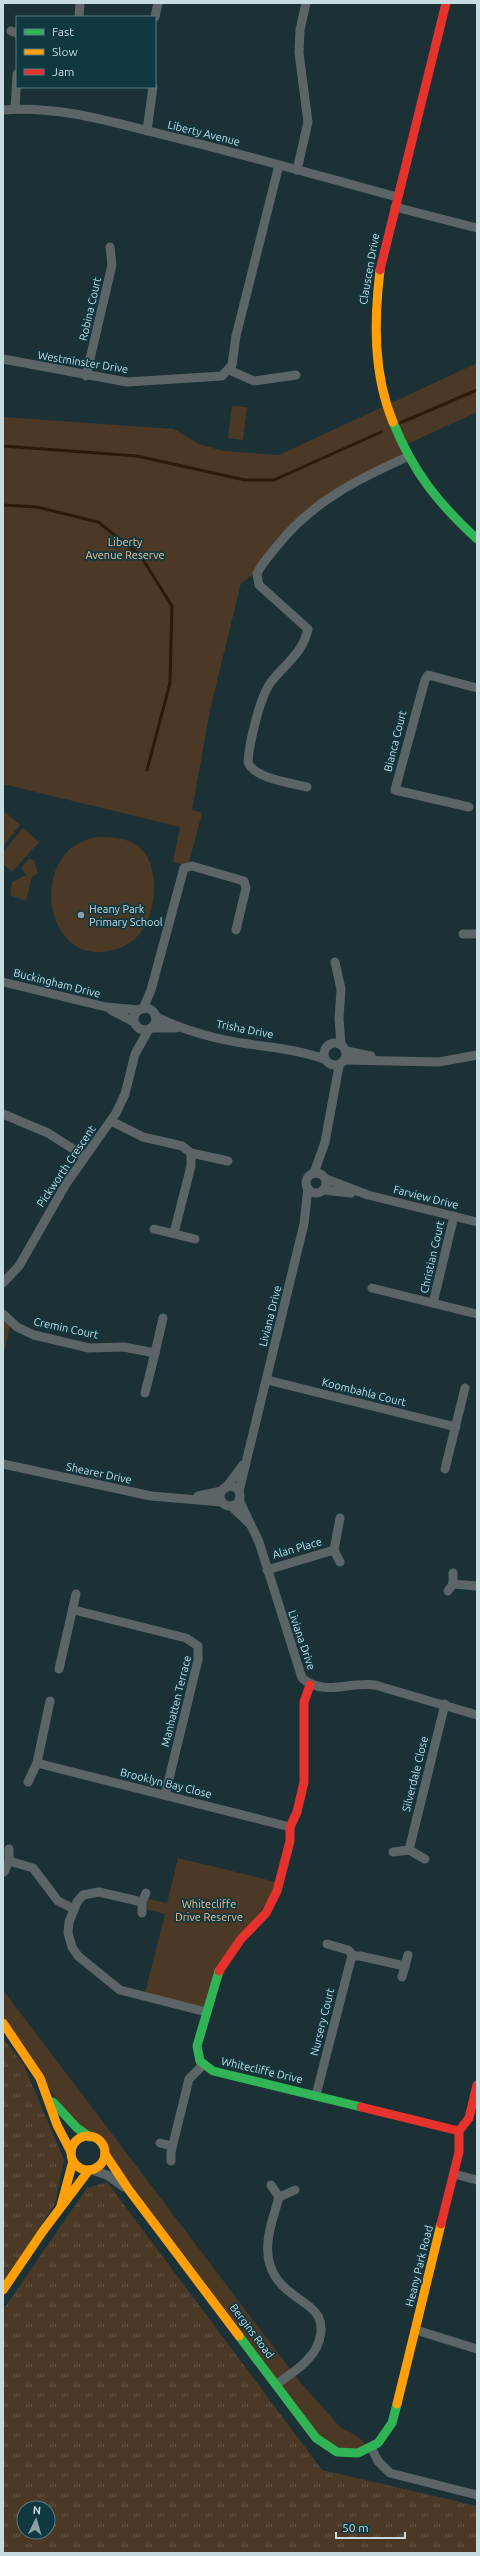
<svg xmlns="http://www.w3.org/2000/svg" width="480" height="2556" font-family="Ubuntu,sans-serif">
<style>
.grass{fill:url(#grass-tufts);fill-rule:evenodd}
.green{fill:#4b3926}
.lines{fill:none;stroke-linecap:round;stroke-linejoin:round}
.stream{stroke:#2d1b08;stroke-width:3}
.street{stroke:#5b6567;stroke-width:9}
.fast{stroke:#30b455;stroke-width:9}
.slow{stroke:#ff9f0a;stroke-width:9}
.jam{stroke:#e5322d;stroke-width:9}
.poi-dot{fill:#8ba0a5;stroke:#103841;stroke-width:1.5}
.labels{text-anchor:middle;stroke-width:3.5;stroke-linejoin:round;paint-order:stroke}
.street-label{font-size:11px;fill:#c7dce1;stroke:#103841}
.park-label{font-size:11px;fill:#f1c195;stroke:#103841}
.poi-label{font-size:11px;fill:#c7dce1;stroke:#103841;text-anchor:start}
</style>
<defs>
<pattern id="grass-tufts" width="24" height="20" patternUnits="userSpaceOnUse"><rect width="24" height="20" fill="#4b3926"/><path d="M3 7l-1-3M5 7V3M7 7l1-3M15 17l-1-3M17 17v-4M19 17l1-3" fill="none" stroke="#635545"/></pattern>
</defs>
<rect width="100%" height="100%" fill="#1b3136"/>
<g class="grass">
<polygon points="3,2038 24,2065 64,2160 55,2204 3,2283"/>
<path d="M107,2182L322,2470L477,2506V2553H3V2310L87,2188ZM24,2508H48V2532H24Z"/>
</g>
<g class="green">
<polygon points="477,363 477,412 403,446 407,457 329,496 259,570 241,583 210,710 192,810 202,813 188,866 173,862 180,827 3,784 3,417 174,429 199,444 223,451 279,455"/>
<polygon points="232,406 247,407 243,440 228,438"/>
<polygon points="5,812 20,825 3,846 3,814"/>
<polygon points="23,828 39,842 12,872 3,864 3,852"/>
<path d="M100,837C113,837 128,838 138,846C161,864 157,912 140,933C130,946 114,952 98,952C40,953 31,843 100,837Z"/>
<polygon points="29,859 34,860 38,873 32,877 26,901 10,895 12,882 26,875 21,868"/>
<polygon points="3,1314 11,1322 3,1356"/>
<polygon points="178,1858 280,1883 241,1939 206,2012 144,1997 165,1914 142,1908 145,1898 167,1903"/>
<polygon points="3,1990 300,2382 341,2428 354,2434 372,2449 356,2455 316,2438 102,2145 77,2128 3,2023"/>
</g>
<g class="lines">
<g class="stream">
<polyline points="400,423 477,390"/>
<polyline points="3,446 137,456 245,480 274,480 381,432"/>
<polyline points="3,505 37,507 98,522 140,555 172,606 170,683 147,770"/>
</g>
<g class="street">
<polyline points="79,17 80,3"/>
<polyline points="155,17 158,3"/>
<polyline points="11,31 17,33"/>
<polyline points="15,109 17,74"/>
<path d="M3,110C59,105 115,123 169,136C245,155 321,176 397,197"/>
<polyline points="147,131 153,87"/>
<polyline points="297,170 308,122 299,53 300,30 306,3"/>
<polyline points="395,207 477,228"/>
<polyline points="3,359 127,382 222,376 232,365 236,336 279,165"/>
<polyline points="229,370 254,381 296,375"/>
<polyline points="86,376 112,265 110,247"/>
<path d="M307,787C291,783 253,778 248,762C249,744 260,696 271,682C285,664 303,653 308,629L259,585L257,574C261,564 270,555 277,546C312,502 356,480 407,457"/>
<polyline points="469,807 395,790 425,680 428,675 477,688"/>
<polyline points="463,934 477,934"/>
<polyline points="335,962 341,989 339,1019 341,1044"/>
<polyline points="3,982 106,1007 139,1010"/>
<circle cx="145" cy="1019" r="11"/>
<polyline points="143,1009 151,990 184,868 192,866 244,881 246,888 236,930"/>
<polyline points="111,1010 134,1022"/>
<path d="M155,1016C182,1030 218,1040 249,1044C275,1048 299,1050 324,1059"/>
<polyline points="151,1028 176,1028"/>
<circle cx="335" cy="1054" r="11"/>
<polyline points="346,1051 371,1056"/>
<polyline points="345,1060 439,1062 477,1055"/>
<polyline points="3,1114 48,1133 84,1156"/>
<polyline points="111,1121 143,1137 182,1146 191,1153 228,1161"/>
<polyline points="314,1173 325,1142 339,1066"/>
<circle cx="316" cy="1183" r="10"/>
<polyline points="326,1179 368,1195 477,1222"/>
<polyline points="323,1190 351,1193"/>
<polyline points="154,1229 195,1239"/>
<polyline points="174,1233 191,1166 191,1153"/>
<polyline points="3,1283 19,1266 66,1184 116,1113 125,1094 135,1054 149,1029"/>
<polyline points="372,1288 477,1314"/>
<polyline points="433,1303 454,1216"/>
<polyline points="3,1314 17,1327 34,1335 89,1348 124,1347 155,1353 163,1318"/>
<polyline points="267,1380 456,1427"/>
<polyline points="145,1393 155,1353"/>
<polyline points="3,1464 151,1496 222,1502"/>
<polyline points="445,1469 465,1388"/>
<circle cx="230" cy="1496" r="10"/>
<polyline points="226,1488 243,1465"/>
<polyline points="239,1491 304,1224 308,1188"/>
<polyline points="198,1496 222,1491"/>
<path d="M239,1500L259,1542L302,1678C324,1697 350,1681 375,1685L477,1715"/>
<polyline points="231,1506 250,1524"/>
<polyline points="340,1562 334,1550 340,1518"/>
<polyline points="267,1570 334,1550"/>
<polyline points="453,1584 453,1573"/>
<polyline points="448,1591 453,1584 477,1586"/>
<polyline points="74,1610 186,1638 198,1646 198,1660 165,1795"/>
<polyline points="59,1669 76,1594"/>
<polyline points="37,1763 290,1827"/>
<polyline points="28,1782 37,1763 50,1701"/>
<polyline points="409,1850 445,1704"/>
<polyline points="393,1852 409,1850 425,1859"/>
<polyline points="9,1861 33,1868 58,1901 74,1909"/>
<polyline points="4,1872 9,1861 9,1849"/>
<polyline points="142,1902 99,1892 83,1895 77,1902 69,1922 68,1933 72,1947 78,1956 120,1990 206,2012"/>
<polyline points="142,1913 142,1902 146,1893"/>
<polyline points="327,1944 348,1950 354,1956"/>
<polyline points="405,1966 408,1955"/>
<polyline points="316,2095 351,1959 354,1956 360,1956 405,1966 402,1977"/>
<polyline points="160,2143 172,2146"/>
<polyline points="171,2161 171,2152 189,2079 203,2065"/>
<polyline points="92,2170 107,2175 124,2187"/>
<polyline points="454,2174 477,2180"/>
<polyline points="271,2185 279,2197 295,2190"/>
<polyline points="416,2330 477,2349"/>
<path d="M277,2384C287,2376 300,2369 308,2359C321,2346 328,2321 311,2308C295,2295 277,2287 270,2265C263,2243 273,2219 279,2197"/>
<polyline points="372,2449 378,2461 390,2473 477,2495"/>
</g>
<g class="fast">
<path d="M393,422C413,472 438,503 477,539"/>
<polyline points="219,1971 197,2046 200,2061 213,2071 361,2107"/>
<polyline points="53,2102 77,2128 90,2137"/>
<polyline points="239,2336 316,2438 337,2452 358,2453 378,2443 392,2423 397,2404"/>
</g>
<g class="slow">
<path d="M380,270C374,320 373,374 393,422"/>
<polyline points="3,2023 40,2078 57,2125 71,2152"/>
<circle cx="88" cy="2153" r="17"/>
<polyline points="105,2154 129,2190 239,2336"/>
<polyline points="61,2206 73,2161"/>
<polyline points="3,2290 43,2231 89,2170"/>
<polyline points="397,2404 441,2224"/>
</g>
<g class="jam">
<polyline points="380,270 446,3"/>
<polyline points="219,1971 241,1939 266,1913 277,1891 290,1841 290,1827 297,1812 304,1782 304,1702 310,1685"/>
<polyline points="361,2107 459,2131"/>
<polyline points="441,2224 459,2152 459,2131 469,2118 477,2085"/>
</g>
</g>
<circle class="poi-dot" cx="81" cy="915" r="4"/>
<g class="labels">
<g class="street-label">
<text transform="translate(204 133) rotate(14)" y="4">Liberty Avenue</text>
<text transform="translate(369 269) rotate(-80)" y="4">Clauscen Drive</text>
<text transform="translate(90 309) rotate(-77)" y="4">Robina Court</text>
<text transform="translate(83 362) rotate(9)" y="4">Westminster Drive</text>
<text transform="translate(395 741) rotate(-76)" y="4">Bianca Court</text>
<text transform="translate(57 983) rotate(14)" y="4">Buckingham Drive</text>
<text transform="translate(245 1029) rotate(11)" y="4">Trisha Drive</text>
<text transform="translate(66 1166) rotate(-56)" y="4">Pickworth Crescent</text>
<text transform="translate(426 1197) rotate(14)" y="4">Farview Drive</text>
<text transform="translate(432 1257) rotate(-77)" y="4">Christian Court</text>
<text transform="translate(270 1316) rotate(-76)" y="4">Liviana Drive</text>
<text transform="translate(66 1328) rotate(12)" y="4">Cremin Court</text>
<text transform="translate(364 1392) rotate(14)" y="4">Koombahla Court</text>
<text transform="translate(99 1473) rotate(12)" y="4">Shearer Drive</text>
<text transform="translate(297 1548) rotate(-16)" y="4">Alan Place</text>
<text transform="translate(302 1640) rotate(71)" y="4">Liviana Drive</text>
<text transform="translate(176 1701) rotate(-76)" y="4">Manhatten Terrace</text>
<text transform="translate(415 1774) rotate(-76)" y="4">Silverdale Close</text>
<text transform="translate(166 1783) rotate(14)" y="4">Brooklyn Bay Close</text>
<text transform="translate(322 2022) rotate(-76)" y="4">Nursery Court</text>
<text transform="translate(262 2070) rotate(13)" y="4">Whitecliffe Drive</text>
<text transform="translate(419 2266) rotate(-76)" y="4">Heany Park Road</text>
<text transform="translate(252 2331) rotate(53)" y="4">Bergins Road</text>
</g>
<g class="park-label">
<text x="125" y="546">Liberty<tspan x="125" dy="13">Avenue Reserve</tspan></text>
<text x="209" y="1908">Whitecliffe<tspan x="209" dy="13">Drive Reserve</tspan></text>
</g>
<g class="poi-label">
<text x="89" y="913">Heany Park<tspan x="89" dy="13">Primary School</tspan></text>
</g>
</g>
<rect width="480" height="2556" fill="none" stroke="#c7dce1" stroke-width="8"/>
<rect x="16" y="16" width="140" height="72" fill="#103841" stroke="#597a81"/>
<rect x="24" y="29" width="20" height="6" fill="#30b455" stroke="#597a81"/>
<text x="52" y="36" font-size="12" fill="#c7dce1">Fast</text>
<rect x="24" y="49" width="20" height="6" fill="#ff9f0a" stroke="#597a81"/>
<text x="52" y="56" font-size="12" fill="#c7dce1">Slow</text>
<rect x="24" y="69" width="20" height="6" fill="#e5322d" stroke="#597a81"/>
<text x="52" y="76" font-size="12" fill="#c7dce1">Jam</text>
<g transform="translate(36 2520) rotate(5)"><circle r="19" fill="#103841" stroke="#597a81"/>
<path d="M0-3L7 15L0 10L-7 15Z" fill="#8ba0a5"/>
<text y="-6" font-size="11" font-weight="bold" text-anchor="middle" fill="#c7dce1">N</text>
</g>
<path d="M336 2532v6h69v-6" fill="none" stroke="#c7dce1" stroke-width="2"/>
<text x="342" y="2532" font-size="12" fill="#c7dce1" stroke="#103841" stroke-width="3" paint-order="stroke">50 m</text>
</svg>
